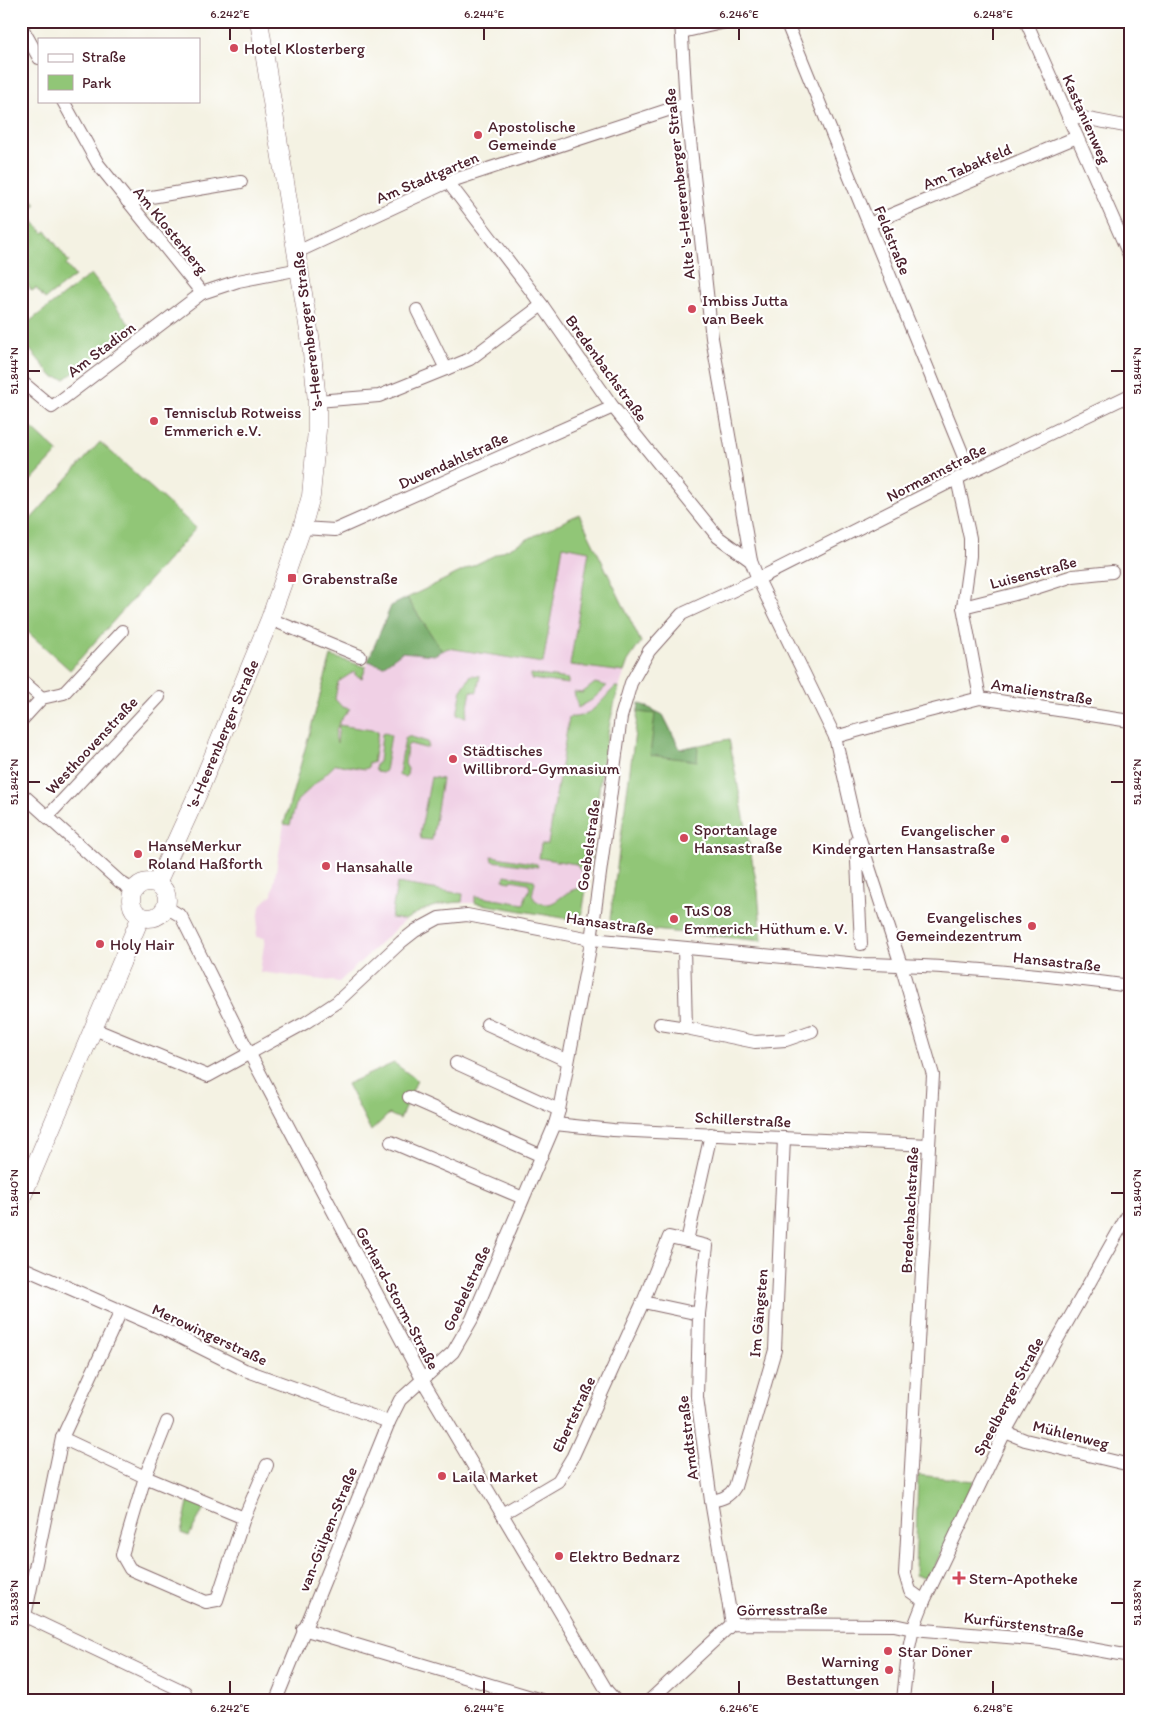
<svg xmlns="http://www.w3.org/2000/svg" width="1151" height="1721" font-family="Itim,sans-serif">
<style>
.built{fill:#f0d0e5}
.green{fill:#91c677;stroke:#6e7251}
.forest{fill:#74ab68;stroke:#5f654a}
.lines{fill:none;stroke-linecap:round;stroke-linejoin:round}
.street-casing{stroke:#86696b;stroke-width:14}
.secondary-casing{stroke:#86696b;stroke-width:19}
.street{stroke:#fff;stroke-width:12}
.secondary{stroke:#fff;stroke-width:18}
.ticks{fill:none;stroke:#4a1f2b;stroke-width:2}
.poi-dot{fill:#d1495b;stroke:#fff;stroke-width:2}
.labels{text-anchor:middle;stroke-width:4.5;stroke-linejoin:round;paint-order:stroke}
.poi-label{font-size:16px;fill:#4a1f2b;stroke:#fff;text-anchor:start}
.street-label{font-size:16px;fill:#4a1f2b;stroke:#fff}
.neatline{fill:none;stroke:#4a1f2b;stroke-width:2}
.ticks-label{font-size:12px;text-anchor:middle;fill:#4a1f2b}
</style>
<rect width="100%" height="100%" fill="#fff"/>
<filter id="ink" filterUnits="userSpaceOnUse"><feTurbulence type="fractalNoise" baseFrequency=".02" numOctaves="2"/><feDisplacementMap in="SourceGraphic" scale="10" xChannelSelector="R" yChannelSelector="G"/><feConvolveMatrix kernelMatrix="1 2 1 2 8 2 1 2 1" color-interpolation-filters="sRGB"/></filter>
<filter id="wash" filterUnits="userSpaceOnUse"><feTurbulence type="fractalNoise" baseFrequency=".0096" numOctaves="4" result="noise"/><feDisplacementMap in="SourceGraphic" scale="20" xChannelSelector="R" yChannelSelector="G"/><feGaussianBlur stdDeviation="1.12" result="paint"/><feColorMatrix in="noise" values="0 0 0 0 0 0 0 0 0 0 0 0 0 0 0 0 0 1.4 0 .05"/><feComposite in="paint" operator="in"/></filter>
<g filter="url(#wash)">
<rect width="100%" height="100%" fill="#f4f2e3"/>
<polygon class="built" points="579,514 641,642 628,661 611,713 605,742 594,830 589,830 587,848 592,849 582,915 575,920 475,903 450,903 425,909 405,920 339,982 260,972 265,938 256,937 260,906 272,894 284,824 331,656 366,667 391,606"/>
<g class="green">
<polygon points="21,185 36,204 21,215"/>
<polygon points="31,218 43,233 46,231 69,262 66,265 75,276 45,299 36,288 32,291 21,277 21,225"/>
<polygon points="91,274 133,329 65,379 53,377 21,339 21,328"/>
<polygon points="21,418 58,452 21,491"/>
<polygon points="100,442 196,528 70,670 21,626 21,530"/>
<polygon points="579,514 641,642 628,661 624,672 570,665 589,551 563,546 543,663 448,648 442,651 407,598"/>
<path d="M331,656L366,667L362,678L355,675V671L338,682L335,699L342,707L350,709C341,718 332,731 337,743L339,725L378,731L373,763L369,762L368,768L365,769L336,764L297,801L290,825L284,824Z"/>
<polygon points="531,674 568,679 568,684 531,679"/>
<polygon points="471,675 480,676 477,692 471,691 466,717 457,715 462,689"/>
<polygon points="595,683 607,686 592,700 578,708 574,692 582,693"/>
<path d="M615,687H619C605,734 600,782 594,830H589L587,848L592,849L589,872L581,871L576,864L539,858L541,844H548L569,717C590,719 602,700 615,687Z"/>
<polygon points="639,703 663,715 680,749 729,739 758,891 762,941 614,926 610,919"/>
<polygon points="385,733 391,735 385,771 382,773 377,772 375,769 376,764 379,762 382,734"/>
<polygon points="408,736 428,742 428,747 425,748 410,744 407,746 405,764 408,769 407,775 405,777 400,776 399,774 405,738"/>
<polygon points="431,777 442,779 432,840 421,839 420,834"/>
<polygon points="491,856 537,864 538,867 492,861"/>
<path d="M505,875L534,880L535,882L532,895L535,900C557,915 562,884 586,889L582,915L575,920L475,903V896L524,904L526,895L528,893L530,887L528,883L512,880L511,882L505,881L504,879Z"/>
<path d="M397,883L463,894L462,902C441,903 423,908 405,920L391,918Z"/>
<polygon points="394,1063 417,1080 400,1119 389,1114 371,1131 347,1084"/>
<polygon points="918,1475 974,1481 930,1577 924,1578 915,1575"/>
<polygon points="189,1499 205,1506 189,1536 181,1533"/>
</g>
<g class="forest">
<polygon points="407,598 442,651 434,655 402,652 383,666 368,661 391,606"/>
<polygon points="639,703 663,715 680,749 698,745 697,761 650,755 655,714 638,712"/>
</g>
</g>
<g filter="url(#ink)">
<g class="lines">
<defs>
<g id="street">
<polyline points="681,21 686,104 712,338 751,561 758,579 835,737 855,824 901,965 933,1075 905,1574 910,1591 924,1601"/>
<polyline points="786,21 970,472"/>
<polyline points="1026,21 1130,257"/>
<polyline points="21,26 39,58"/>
<polyline points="682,32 730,21"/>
<polyline points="63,101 98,164 202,293"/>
<polyline points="1068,115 1130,127"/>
<polyline points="448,182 542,305 613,407 718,537 751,561"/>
<polyline points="127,201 241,182"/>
<polyline points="869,224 1077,137"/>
<polyline points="297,252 448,182 686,104"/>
<polyline points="417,310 446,369"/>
<polyline points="21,381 52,407 202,293 238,281 300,269"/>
<polyline points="317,401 379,396 446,369 470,359 542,305"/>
<polyline points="957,479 970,538 970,556 963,607 980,698"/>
<polyline points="302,528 335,530 613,407"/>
<polyline points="963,607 1023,592 1073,576 1112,572"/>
<polyline points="270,619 360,656"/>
<polyline points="21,680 42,698"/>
<polyline points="21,721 42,698 64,693 122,631"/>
<polyline points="835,737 921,713 980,698 1130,721"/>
<polyline points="21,793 120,882 133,890"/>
<polyline points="47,817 159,697"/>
<polyline points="856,841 861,944"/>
<polyline points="166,907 181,916 243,1041 423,1381 607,1691 615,1700"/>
<polyline points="684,948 686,1028 755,1042 786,1040 812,1031"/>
<polyline points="487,1024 568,1061"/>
<polyline points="660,1024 686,1028"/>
<path d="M94,1029L208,1076L305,1023L337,1002L401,942L415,931L439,918L467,915L591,939L859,964C950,965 1040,974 1130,986"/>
<polyline points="456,1063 559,1110"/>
<polyline points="409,1097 542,1156"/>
<polyline points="555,1124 613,1130 929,1145"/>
<polyline points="711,1134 687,1241 707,1246 699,1314 697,1397 711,1501 732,1624"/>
<polyline points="391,1142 523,1198"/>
<polyline points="21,1267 163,1329 245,1370 389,1422"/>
<polyline points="643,1302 699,1314"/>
<polyline points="1005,1432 1025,1440 1130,1465"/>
<polyline points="62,1438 145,1477 244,1518 217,1600 206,1602 130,1569 122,1555 145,1477 167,1422"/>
<path d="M711,1501C722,1499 729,1497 735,1487L775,1350L784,1138"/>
<polyline points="502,1514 558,1481 573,1456 643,1302 669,1237 687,1241"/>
<polyline points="244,1518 267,1465"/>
<polyline points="25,1616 185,1692"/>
<polyline points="21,1624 25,1616 62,1438 121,1311"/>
<polyline points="303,1629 541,1700"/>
<polyline points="276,1700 389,1422 400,1400 453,1352 472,1319 555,1124 559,1110 590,948 621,717 631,683 649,651 682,614 758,579 970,472 1130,395"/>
<polyline points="650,1700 732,1624 894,1625 913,1629 1042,1640 1130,1656"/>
<polyline points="903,1700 908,1652 913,1629 924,1601 1005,1432 1130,1211"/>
</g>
<g id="secondary">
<circle cx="149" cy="900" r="18"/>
<polyline points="157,883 198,793 270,619 302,528 311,496 317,430 317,401 311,343 259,21"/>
<polyline points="21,1199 141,916"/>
</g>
</defs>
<use href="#street" class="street-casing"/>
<use href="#secondary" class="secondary-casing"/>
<use href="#street" class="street"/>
<use href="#secondary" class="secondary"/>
</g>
</g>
<path class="ticks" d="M230,28V40M484,28V40M739,28V40M993,28V40M28,371H40M1111,371H1124M28,782H40M1111,782H1124M28,1193H40M1111,1193H1124M28,1603H40M1111,1603H1124M230,1681V1694M484,1681V1694M739,1681V1694M993,1681V1694"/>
<g class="poi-dot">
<circle cx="234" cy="48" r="5"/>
<circle cx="478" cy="135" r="5"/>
<circle cx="692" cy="309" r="5"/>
<circle cx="154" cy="421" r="5"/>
<rect x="287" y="573" width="10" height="10" rx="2.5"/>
<circle cx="453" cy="759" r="5"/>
<circle cx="684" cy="838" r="5"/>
<circle cx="1005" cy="839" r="5"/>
<circle cx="138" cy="854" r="5"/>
<circle cx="326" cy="866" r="5"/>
<circle cx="674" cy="919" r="5"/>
<circle cx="1032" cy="926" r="5"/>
<circle cx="100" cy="944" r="5"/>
<circle cx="442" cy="1476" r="5"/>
<circle cx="559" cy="1556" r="5"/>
<path d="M956.5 1570.5h5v5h5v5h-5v5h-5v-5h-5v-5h5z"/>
<circle cx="888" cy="1651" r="5"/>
<circle cx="889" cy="1670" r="5"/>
</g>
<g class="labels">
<g class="poi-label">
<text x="244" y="54">Hotel Klosterberg</text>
<text x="488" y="132">Apostolische<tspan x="488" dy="18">Gemeinde</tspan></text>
<text x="702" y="306">Imbiss Jutta<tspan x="702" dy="18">van Beek</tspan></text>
<text x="164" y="418">Tennisclub Rotweiss<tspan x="164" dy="18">Emmerich e.V.</tspan></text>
<text x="302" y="584">Grabenstraße</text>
<text x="463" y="756">Städtisches<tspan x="463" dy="18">Willibrord-Gymnasium</tspan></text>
<text x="694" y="835">Sportanlage<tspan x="694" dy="18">Hansastraße</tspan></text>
<text x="995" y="836" text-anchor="end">Evangelischer<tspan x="995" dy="18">Kindergarten Hansastraße</tspan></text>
<text x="148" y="851">HanseMerkur<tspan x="148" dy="18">Roland Haßforth</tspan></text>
<text x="336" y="872">Hansahalle</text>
<text x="684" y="916">TuS 08<tspan x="684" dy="18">Emmerich-Hüthum e. V.</tspan></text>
<text x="1022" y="923" text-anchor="end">Evangelisches<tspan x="1022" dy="18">Gemeindezentrum</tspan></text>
<text x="110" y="950">Holy Hair</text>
<text x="452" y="1482">Laila Market</text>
<text x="569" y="1562">Elektro Bednarz</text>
<text x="969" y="1584">Stern-Apotheke</text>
<text x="898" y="1657">Star Döner</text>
<text x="879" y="1667" text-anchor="end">Warning<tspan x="879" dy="18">Bestattungen</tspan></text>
</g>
<g class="street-label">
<text transform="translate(1087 119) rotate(66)" y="6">Kastanienweg</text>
<text transform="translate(967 166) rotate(-23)" y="6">Am Tabakfeld</text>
<text transform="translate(427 177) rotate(-23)" y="6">Am Stadtgarten</text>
<text transform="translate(679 184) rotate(-96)" y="6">Alte 's-Heerenberger Straße</text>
<text transform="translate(171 230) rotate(51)" y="6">Am Klosterberg</text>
<text transform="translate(893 240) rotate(68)" y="6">Feldstraße</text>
<text transform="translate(307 331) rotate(-97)" y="6">'s-Heerenberger Straße</text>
<text transform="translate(101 349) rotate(-37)" y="6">Am Stadion</text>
<text transform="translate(607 368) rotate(54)" y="6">Bredenbachstraße</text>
<text transform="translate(453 460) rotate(-24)" y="6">Duvendahlstraße</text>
<text transform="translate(936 472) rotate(-27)" y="6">Normannstraße</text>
<text transform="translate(1033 572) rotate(-15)" y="6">Luisenstraße</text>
<text transform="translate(1042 691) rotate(9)" y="6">Amalienstraße</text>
<text transform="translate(222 734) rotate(-67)" y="6">'s-Heerenberger Straße</text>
<text transform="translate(91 745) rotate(-47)" y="6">Westhoovenstraße</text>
<text transform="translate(588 845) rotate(-82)" y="6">Goebelstraße</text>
<text transform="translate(610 923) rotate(8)" y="6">Hansastraße</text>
<text transform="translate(1057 961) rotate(6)" y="6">Hansastraße</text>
<text transform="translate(743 1119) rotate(3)" y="6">Schillerstraße</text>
<text transform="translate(909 1210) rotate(-87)" y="6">Bredenbachstraße</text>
<text transform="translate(466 1288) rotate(-65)" y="6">Goebelstraße</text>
<text transform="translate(398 1298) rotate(62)" y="6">Gerhard-Storm-Straße</text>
<text transform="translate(758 1313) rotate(-85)" y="6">Im Gängsten</text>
<text transform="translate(210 1334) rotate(25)" y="6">Merowingerstraße</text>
<text transform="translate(1008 1396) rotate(-62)" y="6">Speelberger Straße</text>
<text transform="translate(573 1414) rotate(-65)" y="6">Ebertstraße</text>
<text transform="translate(1071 1434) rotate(14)" y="6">Mühlenweg</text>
<text transform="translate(687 1438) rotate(-97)" y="6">Arndtstraße</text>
<text transform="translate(327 1529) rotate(-68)" y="6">van-Gülpen-Straße</text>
<text transform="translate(782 1609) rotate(-1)" y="6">Görresstraße</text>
<text transform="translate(1024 1624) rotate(7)" y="6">Kurfürstenstraße</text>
</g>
</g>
<rect width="1151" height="1721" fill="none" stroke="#fff" stroke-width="55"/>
<rect x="38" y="38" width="162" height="65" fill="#ffffff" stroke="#b7a5aa"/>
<rect x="48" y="54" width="25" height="8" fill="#ffffff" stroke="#b7a5aa"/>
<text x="82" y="62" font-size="15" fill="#4a1f2b">Straße</text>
<rect x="48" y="75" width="25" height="15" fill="#91c677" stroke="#b7a5aa"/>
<text x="82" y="88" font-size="15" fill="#4a1f2b">Park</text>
<rect x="28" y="28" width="1096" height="1666" class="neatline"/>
<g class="ticks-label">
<text x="230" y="18">6.242°E</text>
<text x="484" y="18">6.244°E</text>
<text x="739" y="18">6.246°E</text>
<text x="993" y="18">6.248°E</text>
<text transform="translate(14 371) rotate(-90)" y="4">51.844°N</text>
<text transform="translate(1137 371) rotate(-90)" y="4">51.844°N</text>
<text transform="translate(14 782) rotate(-90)" y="4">51.842°N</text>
<text transform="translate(1137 782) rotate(-90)" y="4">51.842°N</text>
<text transform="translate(14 1193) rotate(-90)" y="4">51.840°N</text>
<text transform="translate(1137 1193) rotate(-90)" y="4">51.840°N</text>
<text transform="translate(14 1603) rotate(-90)" y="4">51.838°N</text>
<text transform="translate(1137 1603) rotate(-90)" y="4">51.838°N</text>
<text x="230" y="1712">6.242°E</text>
<text x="484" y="1712">6.244°E</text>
<text x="739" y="1712">6.246°E</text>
<text x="993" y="1712">6.248°E</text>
</g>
</svg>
